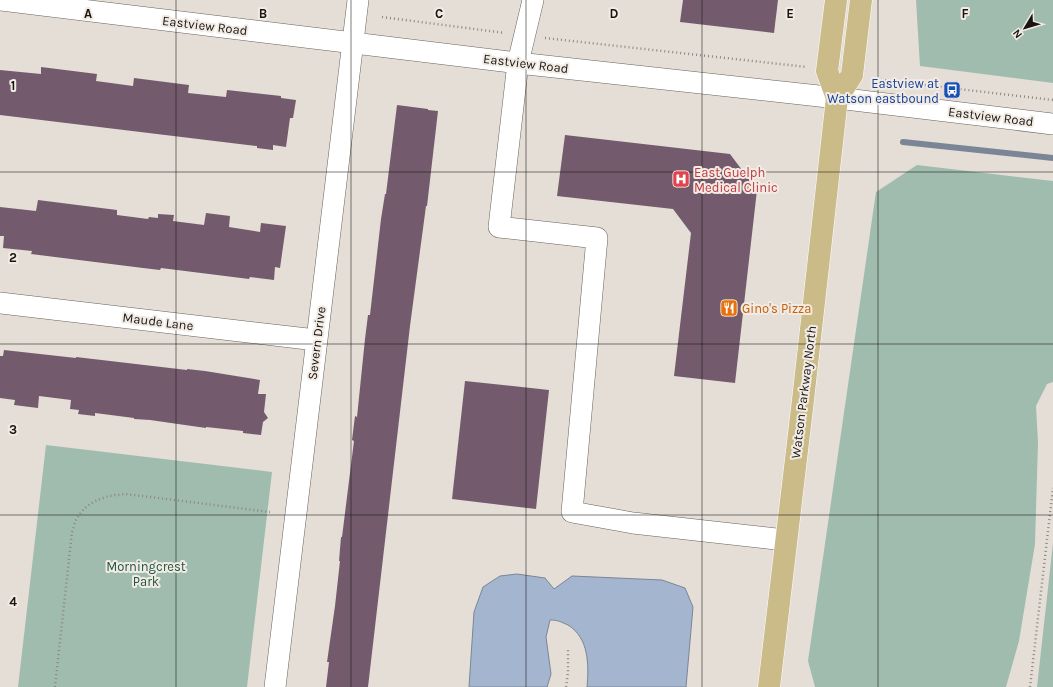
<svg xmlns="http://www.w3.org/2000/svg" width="1053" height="687" font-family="Karla,sans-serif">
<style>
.green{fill:#a0bcae}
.water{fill:#a4b6cf;stroke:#7a8596}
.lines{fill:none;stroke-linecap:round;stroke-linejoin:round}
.stream{stroke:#7a8596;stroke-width:6}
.building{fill:#735b6d}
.minor-casing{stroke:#68625c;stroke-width:22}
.major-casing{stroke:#fff;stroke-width:23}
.path{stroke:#8c8682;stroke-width:2.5;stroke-dasharray:1 3;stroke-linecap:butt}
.minor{stroke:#fff;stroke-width:21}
.major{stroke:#cbbb88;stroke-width:22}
.grid{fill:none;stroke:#171412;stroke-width:1;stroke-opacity:0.55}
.labels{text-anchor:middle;stroke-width:4;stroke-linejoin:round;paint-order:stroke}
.street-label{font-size:13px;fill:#171412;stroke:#f2ebe4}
.transit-label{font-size:13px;fill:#164399;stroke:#f2ebe4;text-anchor:end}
.health-label{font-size:13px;fill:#be3a42;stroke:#f2ebe4;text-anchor:start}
.food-label{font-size:13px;fill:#c56008;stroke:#f2ebe4;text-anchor:start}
.park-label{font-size:13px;fill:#1c553f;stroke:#f2ebe4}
.grid-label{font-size:13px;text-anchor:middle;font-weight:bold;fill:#171412;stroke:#f2ebe4;stroke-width:4;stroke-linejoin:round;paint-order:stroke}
</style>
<rect width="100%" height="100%" fill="#e5ded7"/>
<g class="green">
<polygon points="916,0 1053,0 1053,83 920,66"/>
<polygon points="917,165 1053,181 1053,382 1047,384 1036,406 1038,442 1035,544 1019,641 1006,687 815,687 808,661 876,192"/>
<polygon points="46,445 272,472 247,687 18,687"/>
<polygon points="1053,543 1053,687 1037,687"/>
</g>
<path class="water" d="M517,574L545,578L554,589L572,576L662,580L685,588L693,607L686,687H587C589,665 589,638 568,625C561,622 558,620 550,620L546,637L551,674L547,687H469L474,612L483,587L500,576Z"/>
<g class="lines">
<polyline class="stream" points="903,142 1053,158"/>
</g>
<g class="building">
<polygon points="683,0 778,0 774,33 680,22"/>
<polygon points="41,67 97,74 96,81 133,86 134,78 189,85 188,93 226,97 227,90 281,96 281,98 296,100 293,118 290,118 286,147 273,145 273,150 257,148 257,146 0,115 0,70 41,74"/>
<polygon points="397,105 428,109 428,110 438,111 427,206 426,206 410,326 368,687 326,687 329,662 327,662 335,606 340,561 339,561 341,537 342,537 354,441 352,440 355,416 357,417 365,339 368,315 370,315 381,219 385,194 386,194"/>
<polygon points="565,135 730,154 757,190 735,383 674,376 691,233 673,209 557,196"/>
<polygon points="38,200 117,210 117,215 148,219 149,217 158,218 158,214 174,215 173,221 204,225 206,213 230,216 229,227 260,232 261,223 286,226 280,268 275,267 274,280 250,277 249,279 161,268 160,270 143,268 31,254 32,251 3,248 4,236 0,236 0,207 36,211"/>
<polygon points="4,350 76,358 76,357 187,370 187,369 205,371 260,380 258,394 266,394 264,412 268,418 263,422 261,435 243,433 243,431 206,427 206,428 150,420 134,419 134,418 95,413 95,416 78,414 79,410 70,409 71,400 39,396 38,408 14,405 15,400 0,398 0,356 3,356"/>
<polygon points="465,381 549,390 536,509 452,499"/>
</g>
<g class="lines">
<defs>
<g id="minor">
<polyline points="0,0 518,63 837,98 1053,124"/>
<polyline points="533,0 518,63 499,227 597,238 572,512 633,523 785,540"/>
<polyline points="0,303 316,340"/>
<polyline points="275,687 358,0"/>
</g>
<g id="major">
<polyline points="836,0 827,71 837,98"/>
<polyline points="769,687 803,400 837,98 852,75 861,0"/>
</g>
</defs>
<use href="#minor" class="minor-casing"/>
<use href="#major" class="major-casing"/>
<g class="path">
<polyline points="382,17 505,33"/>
<polyline points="545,38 807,67"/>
<polyline points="873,79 1053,100"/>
<path d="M55,687L72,532C74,528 74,523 76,520C86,501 106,495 126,494L270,512"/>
<polyline points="566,687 568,672 568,649"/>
<polyline points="1030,687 1053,488"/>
</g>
<use href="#minor" class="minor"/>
<use href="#major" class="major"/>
</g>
<path class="grid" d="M176,0V687M351,0V687M526,0V687M702,0V687M878,0V687M0,172H1053M0,344H1053M0,515H1053"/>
<defs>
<symbol id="bus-square" viewBox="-11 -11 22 22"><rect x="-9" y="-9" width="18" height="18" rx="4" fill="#1a4fb4" stroke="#f2ebe4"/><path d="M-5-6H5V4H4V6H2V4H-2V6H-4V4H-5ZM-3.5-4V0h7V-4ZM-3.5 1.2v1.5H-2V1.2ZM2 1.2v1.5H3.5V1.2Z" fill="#fff"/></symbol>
<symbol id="hospital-square" viewBox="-11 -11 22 22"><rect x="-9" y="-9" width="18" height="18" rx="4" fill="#e0444e" stroke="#f2ebe4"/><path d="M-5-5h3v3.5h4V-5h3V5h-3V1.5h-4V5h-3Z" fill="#fff"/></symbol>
<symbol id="restaurant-square" viewBox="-11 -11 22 22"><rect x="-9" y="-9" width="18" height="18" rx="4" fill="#e8710a" stroke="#f2ebe4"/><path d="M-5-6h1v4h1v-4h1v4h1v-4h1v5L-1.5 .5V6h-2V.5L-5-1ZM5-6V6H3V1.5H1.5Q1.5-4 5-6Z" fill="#fff"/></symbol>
</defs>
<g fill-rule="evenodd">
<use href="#bus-square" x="942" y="80" width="20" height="20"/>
<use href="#hospital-square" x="671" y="169" width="20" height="20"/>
<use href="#restaurant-square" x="719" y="298" width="20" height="20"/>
</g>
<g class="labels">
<g class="street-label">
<text transform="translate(205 25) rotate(7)" y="5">Eastview Road</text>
<text transform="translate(526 63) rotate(7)" y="5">Eastview Road</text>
<text transform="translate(991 116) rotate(7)" y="5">Eastview Road</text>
<text transform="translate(158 321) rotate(7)" y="5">Maude Lane</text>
<text transform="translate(316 343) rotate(-83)" y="5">Severn Drive</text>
<text transform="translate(803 392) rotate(-83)" y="5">Watson Parkway North</text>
</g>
<g class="transit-label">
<text x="939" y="88">Eastview at<tspan x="939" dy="15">Watson eastbound</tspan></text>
</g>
<g class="health-label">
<text x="694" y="177">East Guelph<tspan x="694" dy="15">Medical Clinic</tspan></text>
</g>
<g class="food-label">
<text x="742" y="313">Gino's Pizza</text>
</g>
<g class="park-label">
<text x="146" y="571">Morningcrest<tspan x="146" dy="15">Park</tspan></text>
</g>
</g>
<g class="grid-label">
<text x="88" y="18">A</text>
<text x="263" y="18">B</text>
<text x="439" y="18">C</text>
<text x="614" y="18">D</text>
<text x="790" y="18">E</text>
<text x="965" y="18">F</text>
<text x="13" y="90">1</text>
<text x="13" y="262">2</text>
<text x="13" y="434">3</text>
<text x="13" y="606">4</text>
</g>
<g transform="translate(1025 28) rotate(232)" stroke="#f2ebe4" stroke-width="3" paint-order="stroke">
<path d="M0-3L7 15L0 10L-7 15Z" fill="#171412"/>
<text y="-6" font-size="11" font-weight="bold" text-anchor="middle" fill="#171412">N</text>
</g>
</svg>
